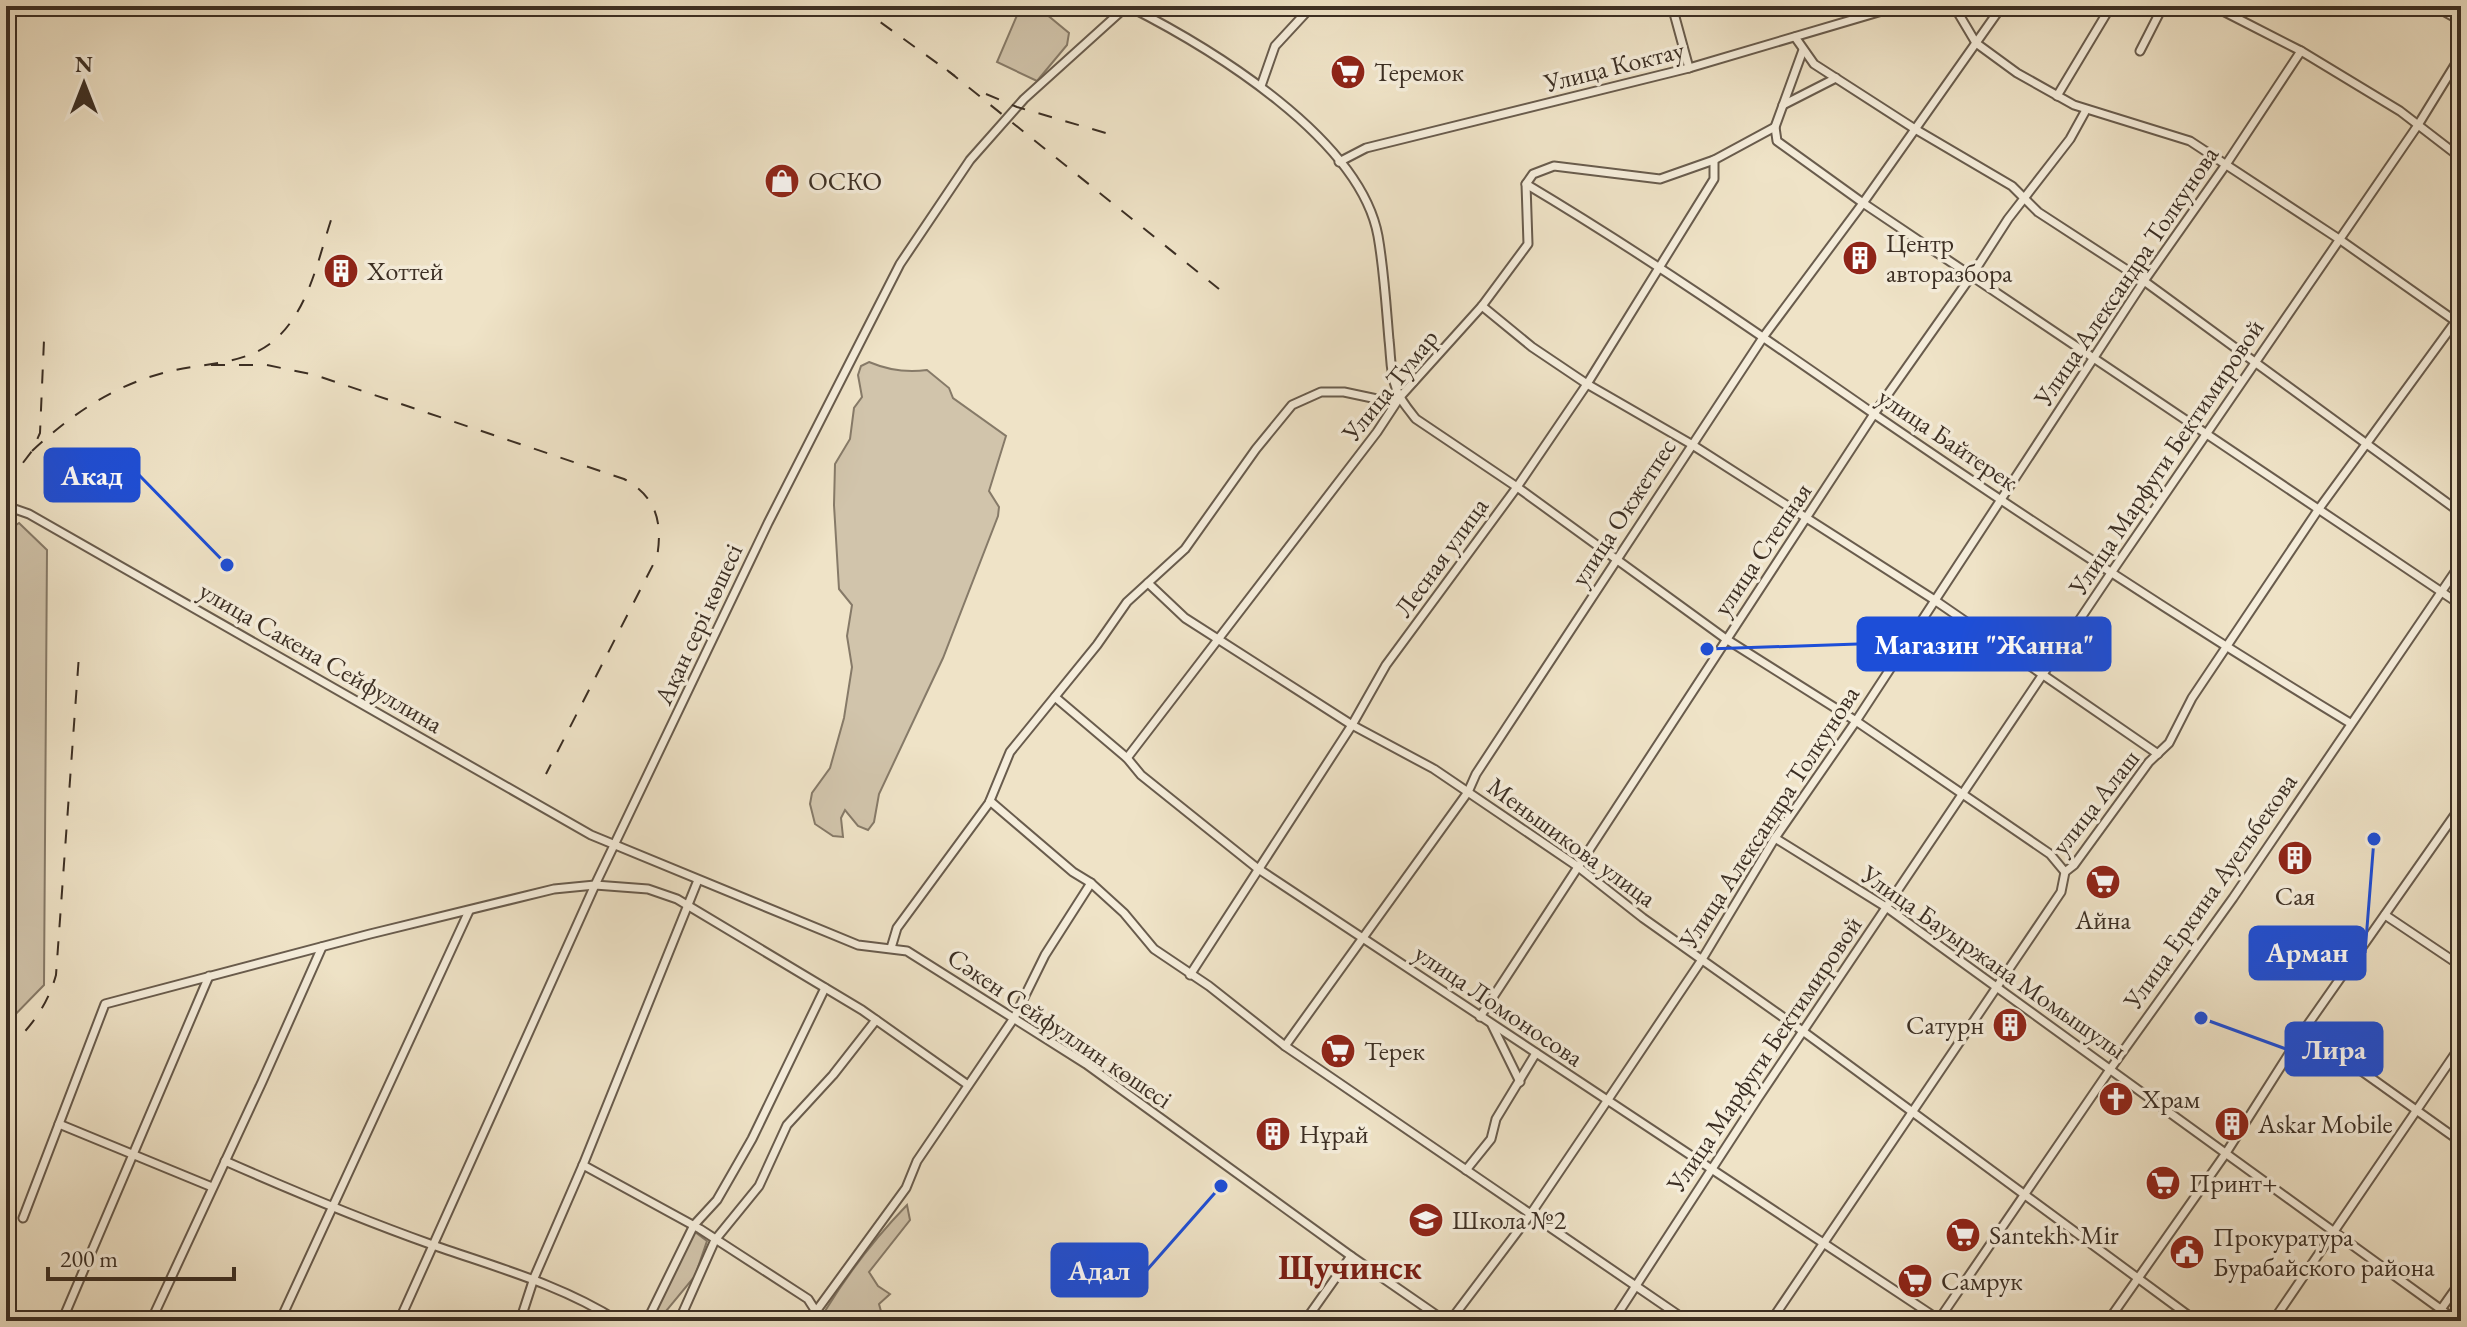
<svg xmlns="http://www.w3.org/2000/svg" width="2467" height="1327" font-family="'EB Garamond',serif">
<style>
.green{fill:#d1c4ab;stroke:#867a68;stroke-width:2}
.lines{fill:none;stroke-linecap:round;stroke-linejoin:round}
.minor-casing{stroke:#695c4d;stroke-width:11}
.minor{stroke:#f5eddb;stroke-width:7}
.rail{stroke:#3c2f24;stroke-width:2;stroke-dasharray:14 14;stroke-linecap:butt}
.labels{text-anchor:middle;stroke-width:7;stroke-linejoin:round;paint-order:stroke}
.street-label{font-size:26px;fill:#3c2f24;stroke:#f5eddb}
.poi-label{font-size:26px;fill:#3c2f24;stroke:#f5eddb;text-anchor:start}
.district-label{font-size:34px;font-weight:bold;fill:#7a1f14;stroke:#f5eddb}
.leader{fill:none;stroke:#1d4ed8;stroke-width:3}
.callout-dot{fill:#1d4ed8;stroke:#f5eddb;stroke-width:3}
.callout{fill:#1d4ed8;stroke:#1d4ed8;stroke-width:3}
.callout-label{font-size:28px;text-anchor:middle;font-weight:bold;fill:#fff}
</style>
<rect width="100%" height="100%" fill="#efe3c7"/>
<filter id="stains"><feTurbulence type="fractalNoise" baseFrequency=".0025" numOctaves="4"/><feColorMatrix values="0 0 0 0 .2 0 0 0 0 .09 0 0 0 0 .02 0 0 0 .5 -.17"/></filter>
<radialGradient id="worn" r=".72"><stop offset=".6" stop-color="#630" stop-opacity="0"/><stop offset="1" stop-color="#630" stop-opacity=".3"/></radialGradient>
<g class="green">
<polygon points="1021,6 1040,9 1069,33 1067,45 1037,81 997,62"/>
<path d="M869,362C888,370 907,373 927,370L949,388L953,398L1006,436L989,491L999,507L998,516L943,658L879,794L874,822L868,830L858,826L845,810L841,818L843,837L833,836L815,824L810,804L812,793L830,768L844,718L852,667L847,636L852,605L839,589L834,505L835,464L850,439L854,408L862,397L858,375L861,366Z"/>
<polygon points="19,523 47,550 44,985 6,1024 6,532"/>
<path d="M907,1205L910,1220L869,1272L878,1286L890,1294L879,1304L882,1315L914,1321H832L825,1311C849,1272 875,1238 907,1205Z"/>
<polygon points="695,1232 707,1241 695,1276 666,1311 666,1321 650,1321"/>
</g>
<g class="lines">
<defs>
<g id="minor">
<path d="M1128,6C1211,48 1360,138 1378,236C1384,270 1386,305 1389,340C1391,356 1390,373 1396,388C1400,400 1408,409 1416,419L1517,487L1726,639L1856,721L2050,854L2065,872"/>
<polyline points="1672,6 1689,68"/>
<polyline points="1954,6 1976,43 2017,73 2074,105 2190,141 2339,239 2461,325"/>
<polyline points="2213,6 2301,51 2400,111 2461,158"/>
<polyline points="2434,6 2461,21"/>
<polyline points="1795,37 1814,64 1915,129 2012,186 2038,212 2144,281 2461,513"/>
<polyline points="2140,51 2163,6"/>
<polyline points="1261,86 1275,46 1312,6"/>
<polyline points="2057,96 2111,6"/>
<polyline points="1783,105 1836,78"/>
<polyline points="1775,127 1777,141 1863,203 2461,605"/>
<polyline points="1339,162 1366,148 1689,68 1899,6"/>
<path d="M1526,184C1645,255 1759,334 1874,414C2030,521 2189,625 2350,723"/>
<polyline points="1482,306 1532,347 1587,384 1691,444 1933,599 2158,754"/>
<polyline points="6,506 29,514 591,835 858,945 907,951 1086,1064 1351,1256 1445,1321"/>
<polyline points="1148,583 1185,618 1352,725 1434,769 1577,866 1643,918 1804,1032 2196,1321"/>
<polyline points="1055,697 1127,758 1141,775 1257,868 1941,1321"/>
<polyline points="1127,758 1377,432 1400,397 1482,306 1528,244 1526,184 1533,174 1554,166 1660,179 1714,160 1775,127 1803,50"/>
<polyline points="990,801 1073,872 1091,883 1124,913 1154,949 1209,986 1285,1046 1687,1321"/>
<polyline points="1775,838 1886,907 2457,1321"/>
<polyline points="2385,915 2461,966"/>
<polyline points="891,948 897,928 989,803 1010,752 1097,645 1127,602 1185,549 1256,449 1292,405 1321,392 1344,392 1377,399 1400,397"/>
<polyline points="1190,975 1352,725 1386,665 1517,487 1587,384 1714,179 1714,160"/>
<polyline points="1480,1017 1874,414 1972,275 2008,219 2070,139 2086,110"/>
<polyline points="1492,1025 1520,1082"/>
<polyline points="2304,1030 2461,1142"/>
<polyline points="1285,1046 1468,792 1476,774 1764,336 1863,203 2002,6"/>
<polyline points="59,1124 212,1187"/>
<path d="M225,1161C293,1191 360,1219 430,1244C495,1267 560,1284 618,1321"/>
<polyline points="583,1165 700,1229 808,1299 822,1321"/>
<polyline points="1466,1170 1491,1139 1496,1119 1536,1053"/>
<polyline points="23,1218 105,1004 370,934 554,889 595,885 648,889 677,899 862,1010 968,1085"/>
<polyline points="62,1321 209,976"/>
<polyline points="151,1321 262,1082 322,947"/>
<polyline points="280,1321 469,911"/>
<polyline points="399,1321 595,885 768,523 900,264 970,160 1024,99 1127,6"/>
<polyline points="520,1321 534,1278 583,1165 698,880"/>
<polyline points="647,1321 694,1225 717,1200 752,1139 825,988"/>
<polyline points="679,1321 715,1240 759,1186 787,1125 833,1075 876,1020"/>
<polyline points="809,1321 906,1188 917,1161 1014,1018 1045,955 1091,883"/>
<polyline points="1305,1321 1351,1256"/>
<polyline points="1450,1321 1530,1215 1607,1101 1701,961 1775,838 1856,721 2144,281 2227,163 2301,51"/>
<polyline points="1613,1321 1758,1098 2111,573 2418,125 2461,55"/>
<polyline points="1771,1321 2061,892 2065,872 2074,865 2149,762 2169,743 2192,698 2318,510 2461,314"/>
<polyline points="1938,1321 2111,1068 2233,898 2461,563"/>
<polyline points="2108,1321 2226,1153 2304,1030 2461,806"/>
<polyline points="2273,1321 2461,1045"/>
<polyline points="2421,1321 2437,1315 2461,1281"/>
</g>
</defs>
<use href="#minor" class="minor-casing"/>
<use href="#minor" class="minor"/>
<g class="rail">
<polyline points="858,6 955,76"/>
<polyline points="947,70 1219,289"/>
<polyline points="986,94 1017,107 1109,134"/>
<path d="M211,365H267L315,375L624,479C656,496 663,522 657,557L546,774"/>
<path d="M32,451C71,415 111,387 163,373C201,362 247,367 278,337C309,307 318,260 331,220"/>
<polyline points="6,485 32,451 40,433 44,340"/>
<path d="M6,1051C30,1028 47,1007 56,975L79,655"/>
</g>
</g>
<defs>
<symbol id="supermarket-disc" viewBox="-11 -11 22 22"><circle r="9.5" fill="#8f2418" stroke="#f5eddb"/><path d="M-6-5.5h2.5l.6 2H6L4.5 2H-2.5L-4.4-4H-6ZM-1.5 3.2a1.3 1.3 0 1 0 .1 0ZM3 3.2a1.3 1.3 0 1 0 .1 0Z" fill="#fff"/></symbol>
<symbol id="shop-disc" viewBox="-11 -11 22 22"><circle r="9.5" fill="#8f2418" stroke="#f5eddb"/><path d="M-5-2.5h2.3a2.7 3.5 0 0 1 5.4 0H5L5.5 6h-11ZM-1.5-2.5h3a1.5 2.3 0 0 0-3 0Z" fill="#fff"/></symbol>
<symbol id="building-disc" viewBox="-11 -11 22 22"><circle r="9.5" fill="#8f2418" stroke="#f5eddb"/><path d="M-4-6H4V6H1V3H-1V6H-4ZM-2.5-4.3h1.7v1.8h-1.7ZM.8-4.3h1.7v1.8H.8ZM-2.5-1h1.7V.8h-1.7ZM.8-1h1.7V.8H.8Z" fill="#fff"/></symbol>
<symbol id="church-disc" viewBox="-11 -11 22 22"><circle r="9.5" fill="#8f2418" stroke="#f5eddb"/><path d="M-1.2-6h2.4v3.5h3.3v2.4h-3.3V6h-2.4V-.1h-3.3v-2.4h3.3Z" fill="#fff"/></symbol>
<symbol id="school-disc" viewBox="-11 -11 22 22"><circle r="9.5" fill="#8f2418" stroke="#f5eddb"/><path d="M0-5L7-2L0 1L-7-2ZM-4 1L0 2.5L4 1V4Q0 6-4 4Z" fill="#fff"/></symbol>
<symbol id="civic-disc" viewBox="-11 -11 22 22"><circle r="9.5" fill="#8f2418" stroke="#f5eddb"/><path d="M-.6-6.5H3V-4.5H.6V-3L4-1V1h2V6H-6V1h2V-1L-.6-3ZM-1.2 2.5V6h2.4V2.5Z" fill="#fff"/></symbol>
</defs>
<g fill-rule="evenodd">
<use href="#supermarket-disc" x="1328" y="52" width="40" height="40"/>
<use href="#shop-disc" x="762" y="161" width="40" height="40"/>
<use href="#building-disc" x="1840" y="238" width="40" height="40"/>
<use href="#building-disc" x="321" y="251" width="40" height="40"/>
<use href="#building-disc" x="2275" y="838" width="40" height="40"/>
<use href="#supermarket-disc" x="2083" y="862" width="40" height="40"/>
<use href="#building-disc" x="1990" y="1005" width="40" height="40"/>
<use href="#supermarket-disc" x="1318" y="1031" width="40" height="40"/>
<use href="#church-disc" x="2096" y="1079" width="40" height="40"/>
<use href="#building-disc" x="2212" y="1104" width="40" height="40"/>
<use href="#building-disc" x="1253" y="1114" width="40" height="40"/>
<use href="#supermarket-disc" x="2143" y="1163" width="40" height="40"/>
<use href="#school-disc" x="1406" y="1200" width="40" height="40"/>
<use href="#supermarket-disc" x="1943" y="1215" width="40" height="40"/>
<use href="#civic-disc" x="2167" y="1232" width="40" height="40"/>
<use href="#supermarket-disc" x="1895" y="1261" width="40" height="40"/>
</g>
<g class="labels">
<g class="street-label">
<text transform="translate(1614 66) rotate(-14)" y="9">Улица Коктау</text>
<text transform="translate(2126 276) rotate(-56)" y="9">Улица Александра Толкунова</text>
<text transform="translate(1390 385) rotate(-51)" y="9">Улица Тумар</text>
<text transform="translate(1948 439) rotate(34)" y="9">улица Байтерек</text>
<text transform="translate(2166 457) rotate(-56)" y="9">Улица Марфуги Бектимировой</text>
<text transform="translate(1623 512) rotate(-57)" y="9">улица Окжетпес</text>
<text transform="translate(1762 549) rotate(-56)" y="9">улица Степная</text>
<text transform="translate(1441 557) rotate(-54)" y="9">Лесная улица</text>
<text transform="translate(698 624) rotate(-65)" y="9">Ақан сері көшесі</text>
<text transform="translate(321 657) rotate(30)" y="9">улица Сакена Сейфуллина</text>
<text transform="translate(2095 802) rotate(-52)" y="9">улица Алаш</text>
<text transform="translate(1769 817) rotate(-57)" y="9">Улица Александра Толкунова</text>
<text transform="translate(1572 842) rotate(36)" y="9">Меньшикова улица</text>
<text transform="translate(2210 891) rotate(-55)" y="9">Улица Еркина Ауельбекова</text>
<text transform="translate(1994 962) rotate(35)" y="9">Улица Бауыржана Момышулы</text>
<text transform="translate(1499 1005) rotate(34)" y="9">улица Ломоносова</text>
<text transform="translate(1060 1028) rotate(34)" y="9">Сәкен Сейфуллин көшесі</text>
<text transform="translate(1764 1054) rotate(-56)" y="9">Улица Марфуги Бектимировой</text>
</g>
<g class="poi-label">
<text x="1374" y="81">Теремок</text>
<text x="808" y="190">ОСКО</text>
<text x="1886" y="252">Центр<tspan x="1886" dy="30">авторазбора</tspan></text>
<text x="367" y="280">Хоттей</text>
<text x="2295" y="905" text-anchor="middle">Сая</text>
<text x="2103" y="929" text-anchor="middle">Айна</text>
<text x="1984" y="1034" text-anchor="end">Сатурн</text>
<text x="1364" y="1060">Терек</text>
<text x="2142" y="1108">Храм</text>
<text x="2258" y="1133">Askar Mobile</text>
<text x="1299" y="1143">Нұрай</text>
<text x="2189" y="1192">Принт+</text>
<text x="1452" y="1229">Школа №2</text>
<text x="1989" y="1244">Santekh. Mir</text>
<text x="2213" y="1246">Прокуратура<tspan x="2213" dy="30">Бурабайского района</tspan></text>
<text x="1941" y="1290">Самрук</text>
</g>
<g class="district-label">
<text x="1350" y="1279">Щучинск</text>
</g>
</g>
<path class="leader" d="M227 565L139 475M1707 649L1858 644M2374 839L2365 953M2201 1018L2286 1049M1221 1186L1147 1270"/>
<g class="callout-dot">
<circle cx="227" cy="565" r="8"/>
<circle cx="1707" cy="649" r="8"/>
<circle cx="2374" cy="839" r="8"/>
<circle cx="2201" cy="1018" r="8"/>
<circle cx="1221" cy="1186" r="8"/>
</g>
<g class="callout">
<rect x="45" y="449" width="94" height="52" rx="8"/>
<rect x="1858" y="618" width="252" height="52" rx="8"/>
<rect x="2250" y="927" width="115" height="52" rx="8"/>
<rect x="2286" y="1023" width="96" height="52" rx="8"/>
<rect x="1052" y="1244" width="95" height="52" rx="8"/>
</g>
<g class="callout-label">
<text x="92" y="485">Акад</text>
<text x="1984" y="654">Магазин "Жанна"</text>
<text x="2307" y="962">Арман</text>
<text x="2334" y="1059">Лира</text>
<text x="1099" y="1280">Адал</text>
</g>
<rect width="2467" height="1327" fill="none" stroke="#efe3c7" stroke-width="32"/>
<rect x="8" y="8" width="2451" height="1311" fill="none" stroke="#3c2f24" stroke-width="4"/>
<rect x="16" y="16" width="2435" height="1295" fill="none" stroke="#3c2f24" stroke-width="2"/>
<g transform="translate(84 84)" stroke="#f5eddb" stroke-width="6" paint-order="stroke">
<path d="M0-6L14 30L0 20L-14 30Z" fill="#3c2f24"/>
<text y="-12" font-size="22" font-weight="bold" text-anchor="middle" fill="#3c2f24">N</text>
</g>
<path d="M48 1267v12h186v-12" fill="none" stroke="#3c2f24" stroke-width="4"/>
<text x="60" y="1267" font-size="24" fill="#3c2f24" stroke="#f5eddb" stroke-width="6" paint-order="stroke">200 m</text>
<rect width="100%" height="100%" filter="url(#stains)"/>
<rect width="100%" height="100%" fill="url(#worn)"/>
</svg>
